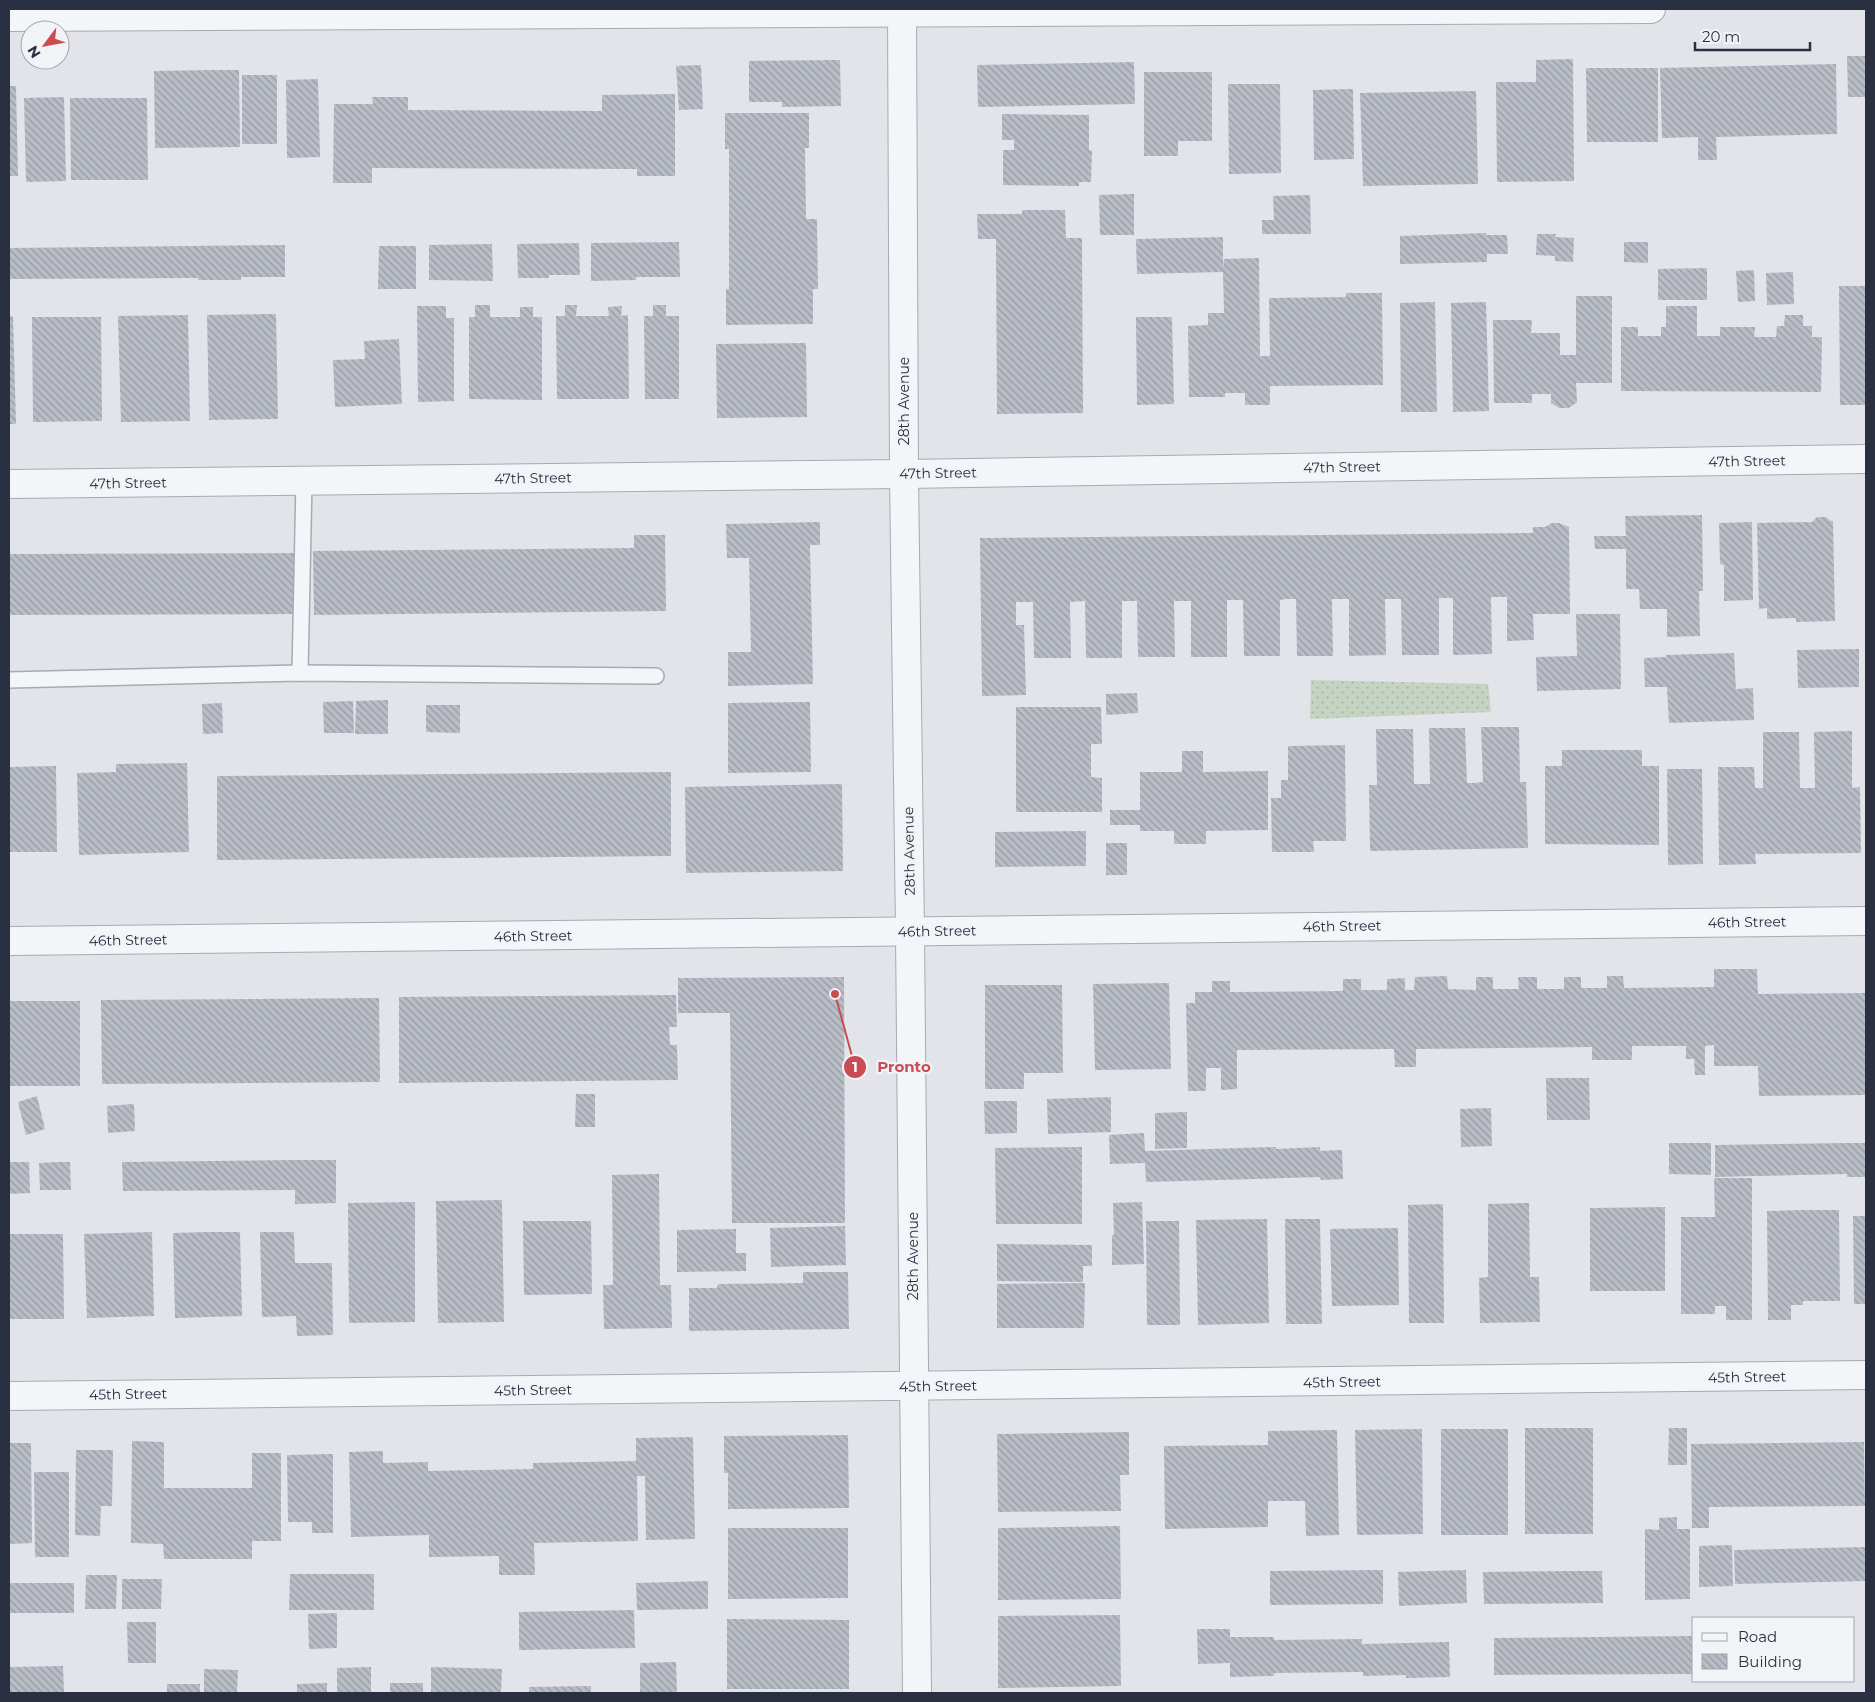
<svg xmlns="http://www.w3.org/2000/svg" width="1875" height="1702" font-family="Montserrat,sans-serif">
<style>
.garden{fill:url(#garden-dots)}
.building{fill:url(#building-back-hatch)}
.lines{fill:none;stroke-linecap:round;stroke-linejoin:round}
.service-casing{stroke:#a7aab4;stroke-width:18}
.minor-casing{stroke:#a7aab4;stroke-width:30}
.service{stroke:#f4f5f8;stroke-width:15}
.minor{stroke:#f4f5f8;stroke-width:28}
.labels{text-anchor:middle;stroke-width:4.5;stroke-linejoin:round;paint-order:stroke}
.street-label{font-size:14px;fill:#2a3041;stroke:#f1f3f7}
.leader{fill:none;stroke:#ca4b52;stroke-width:2}
.callout-dot{fill:#ca4b52;stroke:#f1f3f7;stroke-width:2}
.mark-label{font-size:15px;text-anchor:middle;font-weight:bold;fill:#fff}
.callout-label{font-size:15px;text-anchor:middle;font-weight:bold;fill:#ca4b52;stroke:#f1f3f7;stroke-width:4.5;stroke-linejoin:round;paint-order:stroke}
</style>
<defs>
<pattern id="garden-dots" width="8" height="8" patternUnits="userSpaceOnUse" patternTransform="scale(1.25)"><rect width="8" height="8" fill="#c5d3c3"/><path d="M2 2h.1M6 6h.1" fill="none" stroke="#a9b5a9" stroke-width="1.8" stroke-linecap="round"/></pattern>
<pattern id="building-back-hatch" width="6" height="6" patternUnits="userSpaceOnUse" patternTransform="scale(1.25)"><rect width="6" height="6" fill="#b9bdc6"/><path d="M-1 5l2 2M0 0l6 6M5-1l2 2" fill="none" stroke="#979aa2"/></pattern>
</defs>
<rect width="100%" height="100%" fill="#e2e4ea"/>
<polygon class="garden" points="1311,680 1488,684 1491,712 1310,719"/>
<g class="building">
<polygon points="1847,56 1866,56 1866,97 1848,97"/>
<polygon points="1573,59 1574,181 1497,182 1496,82 1536,82 1536,60"/>
<polygon points="840,60 841,106 782,107 782,102 749,102 749,61"/>
<polygon points="1134,62 1135,104 978,107 977,65"/>
<polygon points="1836,64 1837,134 1716,137 1717,160 1698,160 1698,137 1662,138 1660,68"/>
<polygon points="701,65 703,109 679,110 676,66"/>
<polygon points="1586,68 1658,68 1658,142 1587,142"/>
<polygon points="211,70 239,70 240,147 155,148 154,71"/>
<polygon points="1144,72 1212,72 1212,141 1178,141 1178,156 1144,156"/>
<rect x="242" y="75" width="35" height="69"/>
<polygon points="318,79 320,157 287,158 286,80"/>
<polygon points="1228,84 1280,84 1281,173 1229,174"/>
<polygon points="9,86 16,86 18,176 9,176"/>
<polygon points="1353,89 1354,159 1314,160 1313,90"/>
<polygon points="1476,91 1478,184 1363,186 1360,93"/>
<polygon points="675,94 675,176 637,176 637,169 372,168 372,183 333,183 334,104 373,104 372,97 408,97 408,110 602,111 602,95"/>
<polygon points="64,97 66,181 26,182 24,98"/>
<polygon points="70,98 147,98 148,180 71,180"/>
<polygon points="725,113 809,113 809,148 805,148 806,219 817,219 818,289 813,289 813,324 726,325 726,289 729,289 729,149 725,149"/>
<polygon points="1002,114 1089,115 1089,150 1092,151 1091,182 1079,182 1079,186 1003,185 1003,150 1014,150 1014,140 1002,140"/>
<polygon points="1134,194 1134,235 1100,235 1099,195"/>
<polygon points="1310,195 1311,234 1262,234 1262,220 1274,220 1273,196"/>
<polygon points="1022,210 1065,210 1066,238 1082,238 1083,413 997,414 996,239 978,239 977,214 1022,214"/>
<polygon points="1486,233 1486,235 1507,235 1508,254 1487,254 1487,262 1400,264 1400,236"/>
<polygon points="1537,234 1556,234 1555,237 1574,238 1573,262 1555,261 1555,256 1536,255"/>
<polygon points="1223,237 1223,269 1224,259 1259,258 1260,356 1270,356 1269,298 1346,297 1346,293 1382,293 1383,385 1270,386 1270,405 1245,405 1245,393 1225,393 1225,397 1189,397 1188,326 1208,325 1208,313 1224,313 1223,272 1137,274 1136,239"/>
<polygon points="679,242 680,277 636,277 636,280 591,281 591,243"/>
<polygon points="1624,242 1648,242 1648,263 1624,262"/>
<polygon points="579,243 580,275 549,275 549,278 518,278 517,244"/>
<polygon points="492,244 493,281 429,280 429,245"/>
<polygon points="285,245 285,277 241,277 241,280 198,280 198,278 9,279 9,248"/>
<polygon points="379,246 416,246 416,289 378,289"/>
<polygon points="1707,268 1707,300 1658,300 1658,269"/>
<polygon points="1754,270 1755,301 1738,302 1736,271"/>
<polygon points="1793,272 1794,304 1767,305 1766,273"/>
<polygon points="1839,286 1866,286 1866,405 1840,405"/>
<polygon points="1576,296 1612,296 1612,383 1576,383 1577,402 1569,408 1559,408 1551,403 1551,394 1532,394 1532,403 1494,403 1493,320 1532,320 1531,333 1560,333 1560,355 1576,355"/>
<polygon points="1435,302 1437,412 1401,412 1400,303"/>
<polygon points="1486,302 1489,411 1453,412 1451,303"/>
<polygon points="475,305 490,305 490,317 520,317 520,307 533,307 533,317 542,317 542,400 469,399 469,317 475,317"/>
<polygon points="565,305 577,305 576,316 609,316 608,307 622,306 621,316 628,315 629,399 557,399 556,316 565,316"/>
<polygon points="653,305 666,305 666,316 679,316 679,399 645,399 644,316 653,316"/>
<polygon points="417,306 446,306 446,318 454,318 454,401 418,402"/>
<polygon points="1666,306 1697,306 1697,336 1720,336 1720,327 1755,327 1754,337 1776,337 1777,326 1784,326 1785,315 1803,315 1803,326 1812,326 1812,337 1822,337 1821,392 1621,391 1621,327 1638,327 1638,336 1661,336 1661,327 1666,327"/>
<polygon points="276,314 278,419 209,420 207,315"/>
<polygon points="188,315 190,421 121,422 118,316"/>
<polygon points="13,316 16,424 9,424 9,317"/>
<polygon points="32,317 101,317 102,421 33,422"/>
<polygon points="1136,317 1172,317 1174,404 1137,405"/>
<polygon points="399,339 402,404 335,407 333,360 365,359 364,341"/>
<polygon points="806,343 807,417 717,418 716,344"/>
<polygon points="1702,515 1703,591 1699,591 1700,636 1667,637 1667,609 1640,609 1639,589 1626,589 1626,549 1595,549 1594,536 1626,536 1625,516"/>
<polygon points="1817,517 1826,517 1831,521 1833,521 1835,621 1796,622 1796,618 1767,619 1767,608 1759,609 1757,523 1812,522"/>
<polygon points="820,522 820,545 810,545 813,684 728,686 728,652 751,652 749,558 727,558 726,524"/>
<polygon points="1752,522 1753,600 1724,601 1724,565 1720,564 1719,523"/>
<polygon points="1552,523 1559,523 1569,527 1570,614 1533,614 1534,640 1507,641 1507,597 1491,597 1492,654 1453,655 1453,598 1439,598 1439,655 1402,655 1401,599 1385,599 1386,655 1349,656 1349,599 1332,599 1333,656 1297,656 1296,599 1287,599 1280,600 1280,656 1244,656 1243,600 1227,600 1227,657 1191,657 1191,601 1174,601 1175,657 1138,657 1137,601 1122,601 1122,658 1086,658 1085,601 1070,602 1071,658 1034,658 1033,602 1016,602 1016,625 1024,625 1026,695 982,696 980,538 1533,533 1533,527 1545,527"/>
<polygon points="634,535 665,535 666,611 314,615 313,551 634,548"/>
<polygon points="296,553 297,614 9,615 9,554"/>
<polygon points="1576,614 1620,614 1621,689 1537,691 1536,657 1577,656"/>
<polygon points="1859,649 1859,687 1798,688 1797,650"/>
<polygon points="1734,653 1736,689 1753,688 1754,720 1669,723 1667,687 1645,687 1644,658 1666,657 1666,655"/>
<polygon points="1137,693 1138,713 1106,715 1106,694"/>
<polygon points="388,700 388,734 355,734 356,701"/>
<polygon points="353,701 354,733 324,733 323,702"/>
<polygon points="810,702 811,772 728,773 728,703"/>
<polygon points="222,703 223,733 203,734 202,704"/>
<polygon points="426,705 460,705 460,733 426,732"/>
<polygon points="1016,707 1101,707 1102,744 1091,744 1091,777 1102,778 1102,812 1016,812"/>
<polygon points="1481,727 1519,727 1520,782 1526,782 1528,848 1370,851 1369,785 1377,785 1376,729 1413,729 1414,784 1430,784 1429,728 1465,728 1467,783 1474,783 1483,782"/>
<polygon points="1852,731 1852,788 1860,787 1861,853 1755,854 1756,864 1719,865 1718,767 1754,767 1755,788 1763,788 1763,732 1799,732 1800,788 1815,788 1814,732"/>
<polygon points="1345,745 1346,841 1313,841 1314,852 1272,852 1271,798 1281,798 1281,780 1288,780 1288,746"/>
<polygon points="1562,750 1642,750 1642,766 1659,766 1659,845 1545,844 1545,766 1562,766"/>
<polygon points="1182,751 1203,751 1203,772 1268,771 1268,830 1206,831 1206,844 1174,844 1174,831 1140,831 1140,825 1110,825 1110,810 1140,810 1140,772 1182,772"/>
<polygon points="187,763 189,852 79,855 77,773 116,772 116,764"/>
<polygon points="56,766 57,852 9,852 9,767"/>
<polygon points="1667,769 1702,769 1703,864 1668,865"/>
<polygon points="671,772 671,856 217,860 217,776"/>
<polygon points="842,784 843,871 686,873 685,787"/>
<polygon points="1086,831 1086,866 995,867 995,832"/>
<rect x="1106" y="843" width="21" height="32"/>
<polygon points="1714,969 1757,969 1758,994 1866,993 1866,1095 1759,1096 1758,1066 1714,1066 1714,1045 1705,1046 1705,1075 1695,1075 1694,1059 1686,1059 1686,1046 1632,1046 1632,1060 1592,1060 1592,1047 1416,1049 1416,1067 1395,1067 1394,1049 1237,1050 1237,1089 1221,1090 1221,1068 1206,1068 1206,1091 1188,1091 1186,1003 1195,1003 1195,992 1212,992 1212,981 1230,981 1230,992 1343,991 1343,979 1361,979 1361,990 1387,990 1387,979 1405,978 1405,990 1414,990 1415,977 1447,976 1448,989 1476,990 1476,977 1493,977 1493,989 1519,989 1518,977 1537,977 1537,989 1564,989 1564,977 1581,977 1581,988 1607,988 1607,976 1623,976 1624,988 1714,987"/>
<polygon points="844,977 845,1223 732,1223 730,1013 678,1013 678,978"/>
<polygon points="1169,983 1171,1069 1095,1070 1093,984"/>
<polygon points="985,985 1062,985 1063,1073 1024,1073 1024,1089 985,1089"/>
<polygon points="676,995 677,1027 669,1027 670,1045 677,1045 678,1080 399,1083 399,997"/>
<polygon points="379,998 380,1082 102,1084 101,1000"/>
<rect x="9" y="1001" width="71" height="85"/>
<polygon points="1546,1078 1589,1078 1590,1120 1547,1120"/>
<polygon points="576,1094 595,1094 595,1127 575,1127"/>
<polygon points="37,1096 45,1129 26,1135 18,1102"/>
<polygon points="1111,1097 1111,1132 1048,1134 1047,1099"/>
<polygon points="984,1101 1017,1101 1017,1133 985,1134"/>
<polygon points="134,1104 135,1131 108,1133 107,1106"/>
<polygon points="1491,1108 1492,1146 1461,1147 1460,1109"/>
<polygon points="1187,1112 1187,1148 1155,1149 1155,1113"/>
<polygon points="1144,1133 1145,1151 1276,1147 1275,1149 1320,1147 1320,1151 1342,1150 1343,1179 1321,1180 1320,1177 1146,1182 1145,1163 1110,1164 1109,1135"/>
<polygon points="1669,1143 1711,1143 1711,1175 1669,1174"/>
<polygon points="1846,1143 1866,1143 1866,1177 1847,1177 1847,1174 1715,1177 1715,1145"/>
<polygon points="1082,1147 1082,1224 996,1224 995,1148"/>
<polygon points="295,1160 336,1160 336,1203 295,1204 295,1190 123,1191 122,1162"/>
<polygon points="9,1162 29,1162 30,1193 9,1194"/>
<polygon points="57,1162 70,1162 71,1190 40,1190 39,1163"/>
<polygon points="659,1174 660,1285 671,1285 672,1328 604,1329 603,1285 613,1285 612,1175"/>
<polygon points="1714,1178 1752,1178 1752,1320 1726,1320 1726,1306 1715,1306 1715,1314 1681,1314 1681,1217 1715,1217"/>
<polygon points="502,1200 504,1322 438,1323 436,1201"/>
<polygon points="415,1202 415,1322 349,1323 348,1203"/>
<polygon points="1142,1202 1144,1264 1112,1265 1112,1235 1114,1235 1113,1203"/>
<polygon points="1529,1203 1530,1277 1539,1277 1540,1322 1480,1323 1479,1278 1488,1277 1488,1204"/>
<polygon points="1443,1204 1444,1323 1409,1323 1408,1205"/>
<polygon points="1665,1207 1665,1291 1590,1291 1590,1208"/>
<polygon points="1803,1210 1839,1210 1840,1301 1803,1301 1803,1305 1791,1305 1791,1320 1768,1320 1767,1211"/>
<polygon points="1853,1216 1866,1216 1866,1304 1854,1304"/>
<polygon points="1267,1219 1269,1323 1198,1325 1196,1220"/>
<polygon points="1285,1219 1320,1219 1322,1324 1286,1324"/>
<polygon points="523,1221 591,1221 592,1294 524,1295"/>
<polygon points="1146,1221 1179,1221 1180,1325 1147,1325"/>
<polygon points="845,1226 846,1265 771,1267 770,1228"/>
<polygon points="1398,1228 1399,1305 1332,1306 1330,1229"/>
<polygon points="736,1229 736,1253 746,1253 746,1271 677,1272 677,1230"/>
<polygon points="152,1232 154,1316 87,1318 84,1234"/>
<polygon points="207,1232 240,1232 242,1316 175,1318 173,1233"/>
<polygon points="260,1232 294,1232 295,1263 332,1263 333,1335 297,1336 296,1316 262,1317"/>
<polygon points="9,1234 63,1234 64,1319 9,1319"/>
<polygon points="997,1244 1092,1245 1092,1266 1083,1266 1083,1282 997,1281"/>
<polygon points="803,1272 848,1272 849,1329 689,1331 689,1288 717,1288 718,1284 803,1283"/>
<polygon points="1085,1283 1084,1328 997,1328 997,1284"/>
<rect x="1525" y="1428" width="68" height="106"/>
<polygon points="1669,1428 1687,1428 1687,1465 1668,1465"/>
<polygon points="1422,1429 1423,1534 1357,1535 1355,1430"/>
<rect x="1441" y="1429" width="67" height="106"/>
<polygon points="1337,1430 1339,1535 1306,1536 1305,1501 1268,1501 1268,1527 1165,1529 1164,1446 1268,1445 1268,1431"/>
<polygon points="1129,1432 1129,1475 1120,1475 1121,1511 998,1512 997,1434"/>
<polygon points="848,1435 849,1508 728,1509 728,1473 724,1473 724,1436"/>
<polygon points="693,1437 695,1539 646,1540 645,1476 637,1476 638,1541 534,1543 535,1575 499,1575 499,1556 429,1557 429,1535 351,1537 349,1452 383,1451 383,1463 428,1462 428,1471 533,1469 533,1463 636,1461 636,1438"/>
<polygon points="132,1441 164,1442 164,1488 252,1488 252,1453 281,1453 281,1541 252,1541 252,1559 164,1559 163,1544 131,1543"/>
<polygon points="1864,1442 1865,1506 1709,1507 1709,1528 1692,1528 1691,1444"/>
<polygon points="9,1443 31,1443 32,1543 9,1544"/>
<polygon points="76,1450 113,1450 112,1506 101,1506 100,1536 75,1535"/>
<polygon points="333,1454 333,1533 312,1533 312,1522 288,1522 287,1455"/>
<polygon points="34,1472 69,1472 69,1557 35,1557"/>
<polygon points="1677,1517 1677,1529 1690,1529 1690,1599 1645,1600 1645,1529 1659,1530 1659,1518"/>
<polygon points="1120,1526 1121,1599 998,1600 998,1528"/>
<polygon points="728,1528 848,1528 848,1598 728,1599"/>
<polygon points="1732,1545 1733,1586 1699,1587 1699,1546"/>
<polygon points="1865,1547 1866,1581 1735,1584 1734,1550"/>
<polygon points="1383,1570 1383,1604 1270,1605 1270,1571"/>
<polygon points="1466,1570 1467,1603 1399,1606 1398,1572"/>
<polygon points="1570,1571 1602,1571 1603,1603 1484,1604 1483,1572"/>
<polygon points="290,1574 374,1574 374,1610 289,1610"/>
<polygon points="86,1575 117,1575 116,1609 85,1609"/>
<polygon points="122,1579 162,1579 161,1609 122,1609"/>
<polygon points="708,1581 708,1609 637,1610 636,1583"/>
<rect x="9" y="1583" width="65" height="30"/>
<polygon points="634,1610 635,1648 519,1650 519,1612"/>
<polygon points="337,1613 337,1648 309,1649 308,1614"/>
<polygon points="1120,1615 1121,1686 998,1688 998,1616"/>
<polygon points="727,1619 849,1620 849,1689 727,1689"/>
<polygon points="127,1622 156,1622 156,1663 128,1663"/>
<polygon points="1197,1629 1230,1629 1230,1637 1274,1637 1274,1640 1362,1639 1362,1644 1449,1642 1450,1677 1406,1678 1406,1675 1363,1676 1363,1672 1274,1673 1274,1676 1230,1677 1230,1663 1198,1664"/>
<polygon points="1694,1636 1694,1674 1494,1675 1494,1638"/>
<polygon points="676,1662 677,1693 640,1693 640,1663"/>
<polygon points="63,1666 64,1693 9,1693 9,1667"/>
<polygon points="371,1667 371,1693 337,1693 337,1668"/>
<polygon points="431,1667 502,1669 501,1693 431,1693"/>
<polygon points="204,1669 238,1670 237,1693 204,1693"/>
<polygon points="327,1683 327,1693 297,1693 297,1684"/>
<rect x="390" y="1683" width="33" height="10"/>
<rect x="167" y="1684" width="33" height="9"/>
<polygon points="591,1686 591,1693 529,1693 529,1687"/>
</g>
<g class="lines">
<defs>
<g id="service">
<polyline points="300,673 304,481"/>
<polyline points="9,680 300,673 656,676"/>
</g>
<g id="minor">
<polyline points="902,9 904,474 910,931 917,1693"/>
<polyline points="9,17 1651,9"/>
<polyline points="9,484 904,474 1866,459"/>
<polyline points="9,941 1866,921"/>
<polyline points="9,1396 1866,1375"/>
</g>
</defs>
<use href="#service" class="service-casing"/>
<use href="#minor" class="minor-casing"/>
<use href="#service" class="service"/>
<use href="#minor" class="minor"/>
</g>
<g class="labels">
<g class="street-label">
<text transform="translate(904 401) rotate(-90)" y="5">28th Avenue</text>
<text transform="translate(1747 461) rotate(-1)" y="5">47th Street</text>
<text transform="translate(1342 467) rotate(-1)" y="5">47th Street</text>
<text transform="translate(938 473) rotate(-1)" y="5">47th Street</text>
<text transform="translate(533 478) rotate(-1)" y="5">47th Street</text>
<text transform="translate(128 483) rotate(-1)" y="5">47th Street</text>
<text transform="translate(909 851) rotate(-91)" y="5">28th Avenue</text>
<text transform="translate(1747 922) rotate(-1)" y="5">46th Street</text>
<text transform="translate(1342 926) rotate(-1)" y="5">46th Street</text>
<text transform="translate(937 931) rotate(-1)" y="5">46th Street</text>
<text transform="translate(533 936) rotate(-1)" y="5">46th Street</text>
<text transform="translate(128 940) rotate(-1)" y="5">46th Street</text>
<text transform="translate(913 1256) rotate(-90)" y="5">28th Avenue</text>
<text transform="translate(1747 1377) rotate(-1)" y="5">45th Street</text>
<text transform="translate(1342 1382) rotate(-1)" y="5">45th Street</text>
<text transform="translate(938 1386) rotate(-1)" y="5">45th Street</text>
<text transform="translate(533 1390) rotate(-1)" y="5">45th Street</text>
<text transform="translate(128 1394) rotate(-1)" y="5">45th Street</text>
</g>
</g>
<path class="leader" d="M835 994L855 1067"/>
<g class="callout-dot">
<circle cx="835" cy="994" r="5"/>
<circle cx="855" cy="1067" r="12"/>
</g>
<g class="mark-label">
<text x="855" y="1072">1</text>
</g>
<g class="callout-label">
<text x="904" y="1072">Pronto</text>
</g>
<rect width="1875" height="1702" fill="none" stroke="#2a3041" stroke-width="20"/>
<rect x="1692" y="1617" width="162" height="65" fill="#f1f3f7" stroke="#a1a5ae"/>
<rect x="1702" y="1633" width="25" height="8" fill="#f4f5f8" stroke="#a1a5ae"/>
<text x="1738" y="1642" font-size="15" fill="#2a3041">Road</text>
<rect x="1702" y="1654" width="25" height="15" fill="url(#building-back-hatch)" stroke="#a1a5ae"/>
<text x="1738" y="1667" font-size="15" fill="#2a3041">Building</text>
<g transform="translate(45 45) rotate(238)"><circle r="24" fill="#f1f3f7" stroke="#a1a5ae"/>
<path d="M0-4L9 19L0 12L-9 19Z" fill="#ca4b52"/>
<text y="-8" font-size="14" font-weight="bold" text-anchor="middle" fill="#2a3041">N</text>
</g>
<path d="M1695 42v8h115v-8" fill="none" stroke="#2a3041" stroke-width="2.5"/>
<text x="1702" y="42" font-size="15" fill="#2a3041" stroke="#f1f3f7" stroke-width="4" paint-order="stroke">20 m</text>
</svg>
